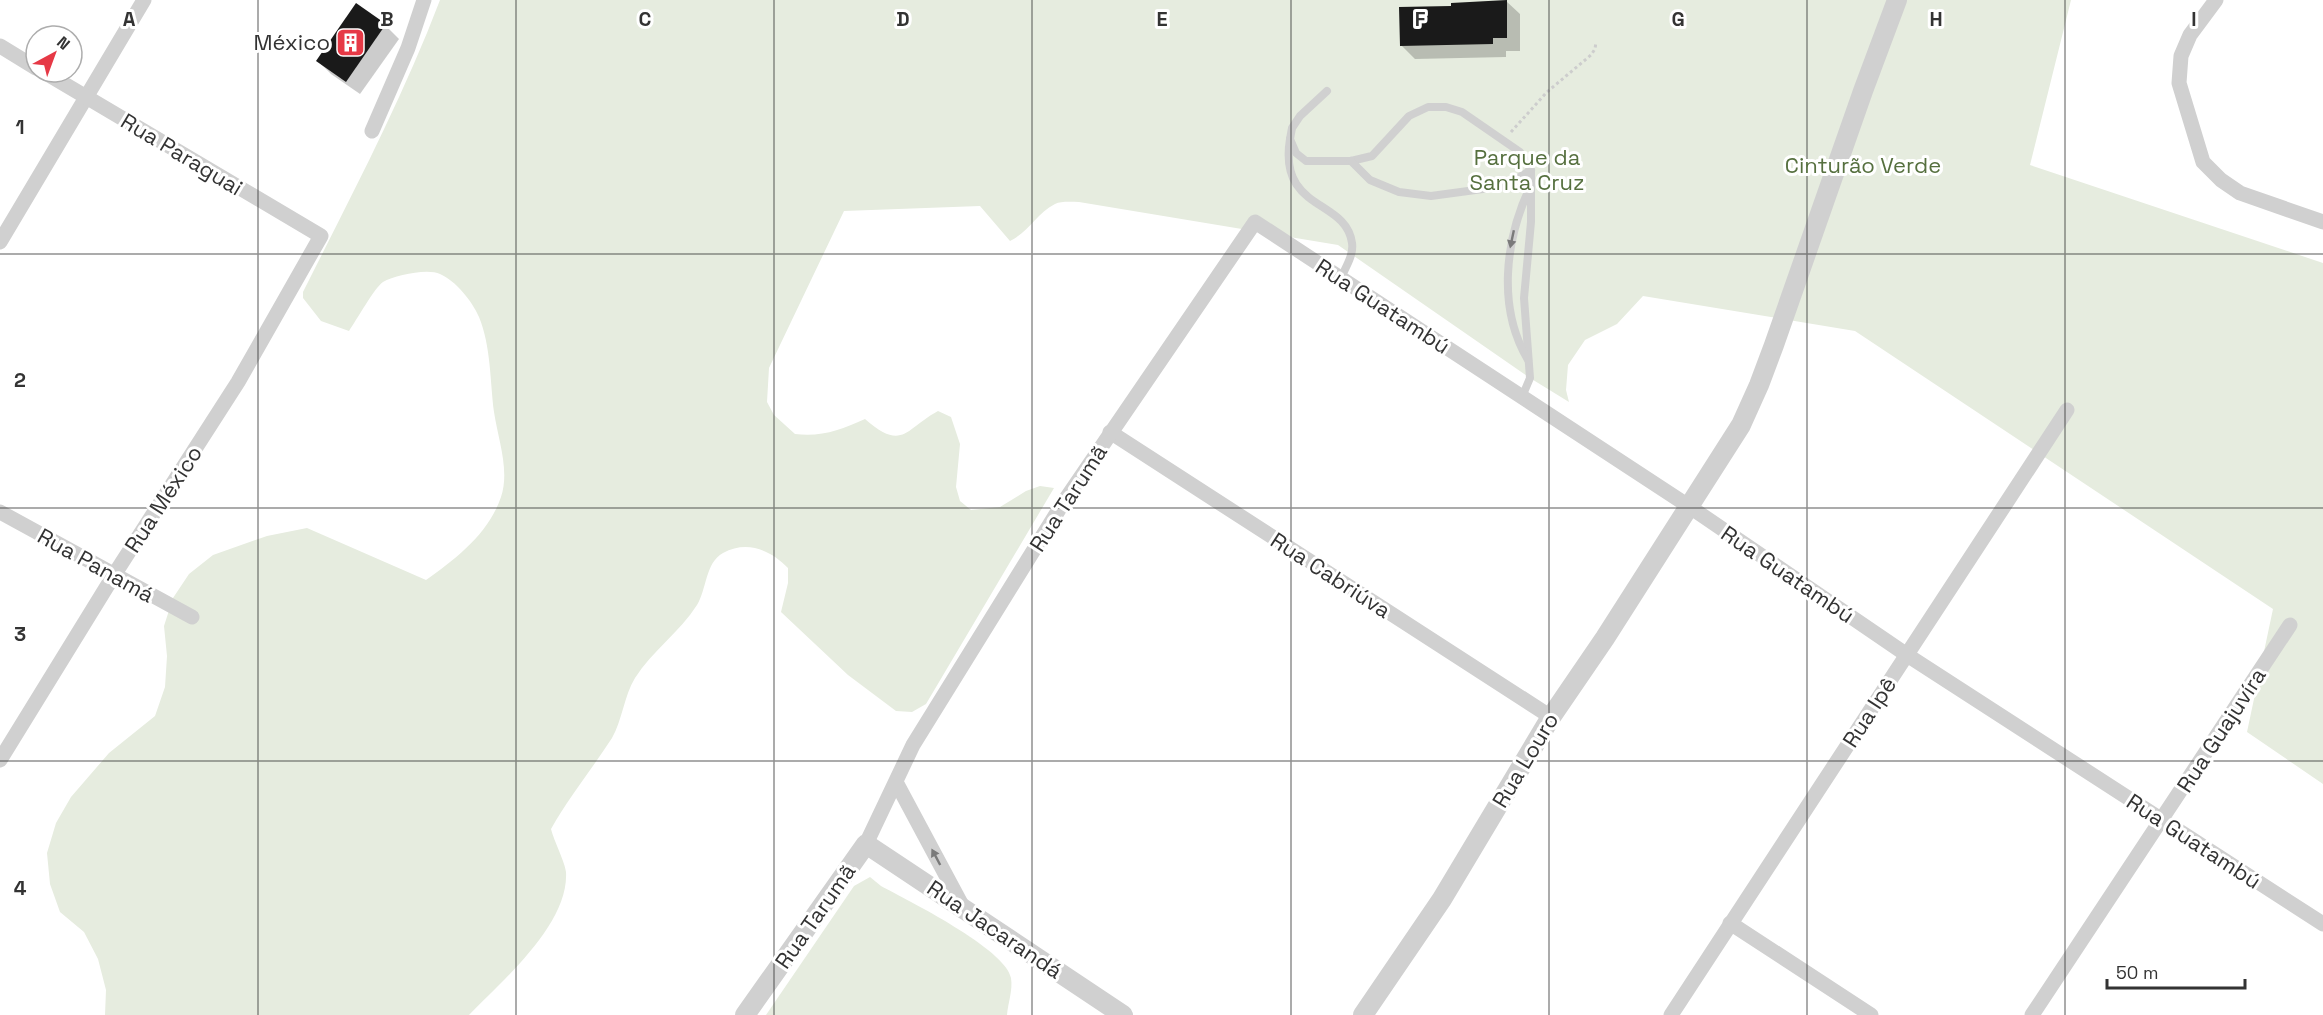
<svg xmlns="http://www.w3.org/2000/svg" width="2323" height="1015" font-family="'Space Grotesk',sans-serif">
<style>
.green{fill:#e6ecdf}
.shadow{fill:#0003}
.building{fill:#1a1a1a}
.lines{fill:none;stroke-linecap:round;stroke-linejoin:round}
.path{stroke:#cdcdcd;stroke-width:3;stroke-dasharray:3 3;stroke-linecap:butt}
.service{stroke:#d0d0d0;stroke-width:8}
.minor{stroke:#d0d0d0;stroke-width:15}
.tertiary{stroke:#d0d0d0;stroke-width:20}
.oneway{fill:#7a7a7a}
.grid{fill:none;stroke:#333;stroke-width:1.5;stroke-opacity:0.55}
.labels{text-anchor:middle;stroke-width:6;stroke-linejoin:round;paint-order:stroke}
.poi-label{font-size:22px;fill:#333;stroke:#fff;text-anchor:end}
.street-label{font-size:22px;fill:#333;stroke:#fff}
.park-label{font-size:22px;fill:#56703f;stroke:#fff}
.grid-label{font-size:20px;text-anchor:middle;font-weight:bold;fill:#333;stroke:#fff;stroke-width:6;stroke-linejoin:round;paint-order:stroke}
</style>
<rect width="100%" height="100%" fill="#fff"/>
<g class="green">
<path d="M440,0H2071L2030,165L2323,263V784L2247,732L2273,609L1855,331L1643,296L1617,324L1585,340L1568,365L1566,390L1569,402L1530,378L1338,245L1079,202C1071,202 1061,201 1055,204C1036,214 1030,231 1010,241L980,206L844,211L769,368L767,402L774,415L795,434C822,437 841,430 865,419C903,452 905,429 938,411L951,417L960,444L956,487L960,501L971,510L1000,507L1026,491L1040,486L1054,488L926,704L912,712L896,711L848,675L781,612L788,583V568C771,550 747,540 723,553C705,563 707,589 697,605C680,632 652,651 635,678C624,696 622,721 612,738C592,769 569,797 551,829C554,841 565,862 566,872C569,924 503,980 469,1015H105L106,990L98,959L84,932L60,912L50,884L47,853L56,823L71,797L109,753L155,716L165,687L167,656L164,626L173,598L189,574L213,555L267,536L307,528L426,580C456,559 489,533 501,497C510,470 498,439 494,412C490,381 491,346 479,317C472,301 456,281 440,274C428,268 395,275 383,282C375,287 356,321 349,331L321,321L303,298V292C351,196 402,100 440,0Z"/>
<path d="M870,877L881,886C907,900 1006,949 1011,978C1013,990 1008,1003 1007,1015H766L854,886Z"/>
</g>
<g class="shadow">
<polygon points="1506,1 1520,14 1520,51 1506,51 1506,57 1415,59 1401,45 1452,8"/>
<polygon points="385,25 399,39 360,94 331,74 318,61"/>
</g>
<g class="building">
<polygon points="1507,0 1507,38 1493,38 1493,44 1400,46 1399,7 1451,6 1451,3"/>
<polygon points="356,3 386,24 346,82 316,61"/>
</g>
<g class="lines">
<polyline class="path" points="1511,132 1547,92 1591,55 1595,49 1596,42"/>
<g class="service">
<polyline points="1327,91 1300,116 1292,128 1290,139 1296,153 1306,161 1351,161 1372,156 1409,116 1428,107 1446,107 1462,112 1520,152 1531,170 1531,222 1524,298 1530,378 1522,397"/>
<path d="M1290,139C1278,212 1346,198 1352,243C1354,255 1345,268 1341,278"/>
<polyline points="1351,161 1370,180 1399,192 1431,196 1505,186 1531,170"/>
<path d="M1528,360C1497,308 1505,240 1530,187"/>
</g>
<g class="minor">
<polyline points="2216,0 2190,35 2181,56 2179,83 2203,162 2221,180 2240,193 2323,222"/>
<polyline points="0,46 36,68"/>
<polyline points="372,131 408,48 424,0"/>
<polyline points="0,242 144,0"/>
<polyline points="1110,432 1551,717"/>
<polyline points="0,512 192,617"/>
<polyline points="0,760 114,575 238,382 321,236 44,72"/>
<polyline points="896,782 964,909"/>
<polyline points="866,844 913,745 1063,503 1255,222 1690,507 1907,655 2323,924"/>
<polyline points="1730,923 1871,1015"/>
<polyline points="1671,1015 2067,410"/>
<polyline points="2032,1015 2290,625"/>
</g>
<g class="tertiary">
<polyline points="745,1015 866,844 1123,1015"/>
<polyline points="1363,1015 1442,899 1551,717 1605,638 1741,425 1759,385 1774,345 1863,91 1897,0"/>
</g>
</g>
<defs><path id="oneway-solid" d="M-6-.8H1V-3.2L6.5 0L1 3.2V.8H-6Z" transform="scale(1.5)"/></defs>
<g class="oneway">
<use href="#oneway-solid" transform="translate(1512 239) rotate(102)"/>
<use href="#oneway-solid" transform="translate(936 857) rotate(-118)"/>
</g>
<path class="grid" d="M258,0V1015M516,0V1015M774,0V1015M1032,0V1015M1291,0V1015M1549,0V1015M1807,0V1015M2065,0V1015M0,254H2323M0,508H2323M0,761H2323"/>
<defs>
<symbol id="building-square" viewBox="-11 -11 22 22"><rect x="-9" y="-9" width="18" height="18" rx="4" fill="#e63946" stroke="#fff"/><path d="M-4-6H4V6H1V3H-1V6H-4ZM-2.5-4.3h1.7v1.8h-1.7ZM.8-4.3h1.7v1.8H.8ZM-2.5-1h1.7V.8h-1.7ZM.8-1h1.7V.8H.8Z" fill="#fff"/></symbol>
</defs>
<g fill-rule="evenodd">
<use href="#building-square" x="334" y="26" width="33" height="33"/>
</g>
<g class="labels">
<g class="poi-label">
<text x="330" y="50">México</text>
</g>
<g class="street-label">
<text transform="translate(182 154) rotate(31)" y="8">Rua Paraguai</text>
<text transform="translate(1383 306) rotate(33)" y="8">Rua Guatambú</text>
<text transform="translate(1068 498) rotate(-57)" y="8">Rua Tarumã</text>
<text transform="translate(163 499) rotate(-57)" y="8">Rua México</text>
<text transform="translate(96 565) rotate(29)" y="8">Rua Panamá</text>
<text transform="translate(1788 574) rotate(34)" y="8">Rua Guatambú</text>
<text transform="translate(1331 575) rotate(33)" y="8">Rua Cabriúva</text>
<text transform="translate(1869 712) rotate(-57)" y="8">Rua Ipê</text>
<text transform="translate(2221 730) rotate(-57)" y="8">Rua Guajuvíra</text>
<text transform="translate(1525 760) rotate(-59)" y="8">Rua Louro</text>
<text transform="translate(2194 841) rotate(33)" y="8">Rua Guatambú</text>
<text transform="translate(815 916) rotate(-55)" y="8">Rua Tarumã</text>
<text transform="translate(995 929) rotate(34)" y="8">Rua Jacarandá</text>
</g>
<g class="park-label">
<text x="1527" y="165">Parque da<tspan x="1527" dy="25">Santa Cruz</tspan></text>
<text x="1863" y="173">Cinturão Verde</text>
</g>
</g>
<g class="grid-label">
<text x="129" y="26">A</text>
<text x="387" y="26">B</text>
<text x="645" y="26">C</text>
<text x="903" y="26">D</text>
<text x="1162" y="26">E</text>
<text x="1420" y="26">F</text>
<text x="1678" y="26">G</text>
<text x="1936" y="26">H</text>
<text x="2194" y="26">I</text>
<text x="20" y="134">1</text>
<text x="20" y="387">2</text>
<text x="20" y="641">3</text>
<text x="20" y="895">4</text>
</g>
<g transform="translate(54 54) rotate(41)"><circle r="28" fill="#ffffff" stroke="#adadad" stroke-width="1.5"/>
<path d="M0-4.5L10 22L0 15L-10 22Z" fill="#e63946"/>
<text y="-9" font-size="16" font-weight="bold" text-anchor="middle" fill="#333333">N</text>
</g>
<path d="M2107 979v9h138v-9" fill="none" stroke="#333333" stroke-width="3"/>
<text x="2116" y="979" font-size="18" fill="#333333" stroke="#ffffff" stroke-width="4.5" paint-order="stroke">50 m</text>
</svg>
